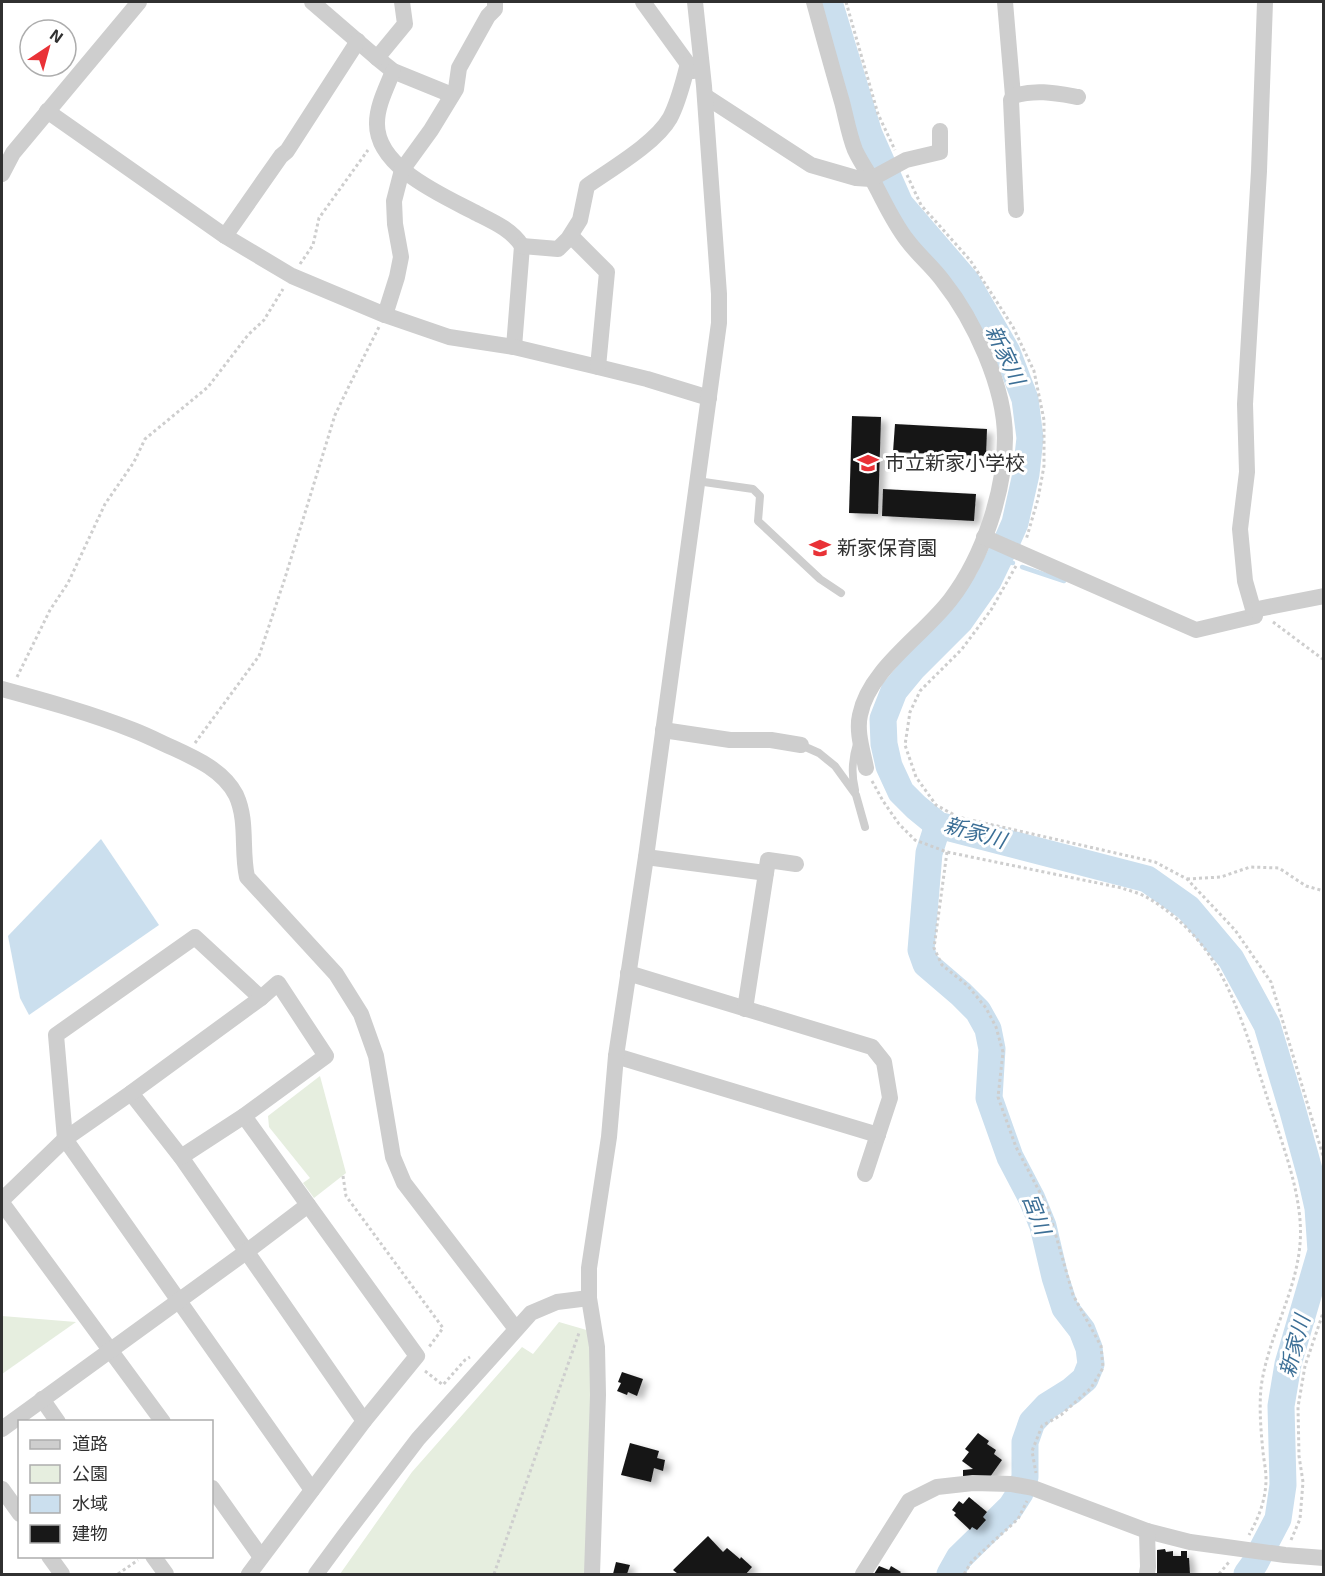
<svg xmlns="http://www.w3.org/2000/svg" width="1325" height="1576" font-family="'Exo 2','Noto Sans JP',sans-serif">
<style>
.green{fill:#e6eedf}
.water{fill:#cbdfee}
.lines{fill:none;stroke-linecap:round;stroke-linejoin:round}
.stream{stroke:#cbdfee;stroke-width:4.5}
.river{stroke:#cbdfee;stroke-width:27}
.building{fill:#181818;filter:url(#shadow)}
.path{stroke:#cecece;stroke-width:3;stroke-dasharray:3 3;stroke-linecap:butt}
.lane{stroke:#cecece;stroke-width:8}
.street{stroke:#cecece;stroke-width:16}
.labels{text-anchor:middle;stroke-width:6;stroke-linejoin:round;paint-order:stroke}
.poi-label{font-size:20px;fill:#313131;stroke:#fff;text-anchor:start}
.water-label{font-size:21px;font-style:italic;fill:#3c6f96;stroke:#fff}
</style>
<defs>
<filter id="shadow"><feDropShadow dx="6" dy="4" stdDeviation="3" flood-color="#0004"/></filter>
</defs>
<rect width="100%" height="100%" fill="#fff"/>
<g class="green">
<polygon points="320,1076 346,1173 314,1198 303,1183 310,1178 269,1127 268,1116"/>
<polygon points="2,1316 76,1322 2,1374"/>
<polygon points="559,1322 590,1331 591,1421 586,1574 340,1574 412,1472 522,1347 533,1354"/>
</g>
<polygon class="water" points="101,839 159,925 29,1015 20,998 8,936"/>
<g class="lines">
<g class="stream">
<polyline points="999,559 1013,563"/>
<polyline points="1022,567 1064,581"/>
<polyline points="1302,1318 1313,1321"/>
</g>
<g class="river">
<polyline points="829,2 869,134 900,204 967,282 1007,352 1025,399 1030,438 1026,474 1015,523 1004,548 988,581 960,621 913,668 894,691 883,719 884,744 889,766 901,792 916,807 938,825 1147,879 1188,908 1231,959 1267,1025 1292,1108 1311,1177 1318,1208 1321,1251 1288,1364 1281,1406 1283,1485 1278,1519 1255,1563 1247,1574"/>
<polyline points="938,825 929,853 921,950 926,964 961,994 978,1011 988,1029 992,1049 989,1098 1010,1157 1032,1199 1043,1226 1055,1277 1065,1308 1082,1330 1089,1348 1091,1364 1085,1379 1071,1391 1047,1406 1032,1422 1025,1442 1025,1477 1020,1493 1011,1507 959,1558 950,1574"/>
</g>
</g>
<g class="building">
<polygon points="852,416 881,417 878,514 849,513"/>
<polygon points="895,424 987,429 986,456 893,452"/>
<polygon points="883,489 976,494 974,521 882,516"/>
<polygon points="622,1372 643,1379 637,1396 628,1392 627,1395 617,1391 621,1383 618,1382"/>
<polygon points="978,1433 989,1441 987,1444 996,1450 994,1454 1002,1460 990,1477 963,1478 963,1470 973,1469 962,1461 969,1452 965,1449"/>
<polygon points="630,1443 659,1451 657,1458 665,1460 663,1471 654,1468 651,1482 621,1475"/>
<polygon points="969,1497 987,1512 983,1517 986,1520 977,1530 972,1527 970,1530 954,1515 956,1513 952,1510 959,1501 963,1504"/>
<polygon points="708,1536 723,1552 727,1548 740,1559 741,1557 752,1567 746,1574 678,1574 673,1570"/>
<polygon points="1165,1549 1166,1552 1173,1551 1173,1556 1181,1556 1181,1551 1187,1551 1187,1558 1189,1558 1190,1574 1157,1574 1157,1550"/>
<polygon points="616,1562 630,1565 627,1574 613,1574"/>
<polygon points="879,1566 889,1570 891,1566 901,1572 899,1574 874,1574"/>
</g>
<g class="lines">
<g class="path">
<polyline points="846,2 878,114 895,150"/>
<polyline points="907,175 921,205 970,260 1013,327 1034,371 1044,420 1044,466 1038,499 1026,540"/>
<polyline points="300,264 313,245 319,218 368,150"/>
<polyline points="1016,566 991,610 962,649 920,691 910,712 905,745 916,777 936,805 958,817 1155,862 1187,879 1235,930 1271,982 1324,1159"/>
<polyline points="1273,622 1324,660"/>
<polyline points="17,677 50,610 68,583 105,504 134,462 145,439 208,387 248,335 264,320 283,289"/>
<polyline points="195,743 259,656 285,578 335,415 350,384 379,327"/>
<path d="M872,781L883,801L899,824L915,840L947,852L1122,888C1130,891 1140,893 1148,898C1169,910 1190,929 1205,949C1237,993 1252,1052 1269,1103C1283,1146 1304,1199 1300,1244C1296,1294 1267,1339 1261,1388C1259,1409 1261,1432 1263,1452C1264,1461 1266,1470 1266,1479C1266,1499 1259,1517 1249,1535"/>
<polyline points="947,852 934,948 942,965 968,986 986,1008 996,1027 1003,1052 998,1097 1016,1147 1048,1208 1073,1295 1101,1346 1103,1368 1091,1388 1061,1415 1042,1426 1032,1451 1036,1473"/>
<polyline points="1187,879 1221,877 1250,867 1279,868 1306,886 1324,891"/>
<polyline points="343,1176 346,1196 443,1328 429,1347"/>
<polyline points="425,1371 443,1385 465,1360 470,1357"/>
<polyline points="1291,1540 1300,1519 1303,1482 1299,1456 1298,1407 1305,1366 1324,1310"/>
<polyline points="118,1574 138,1560"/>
<polyline points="494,1574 579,1333"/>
<polyline points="964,1574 972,1561 1018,1519 1027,1501"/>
<polyline points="1219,1574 1229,1562"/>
</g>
<g class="lane">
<polyline points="697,481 753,489 760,496 758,521 820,579 841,593"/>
<polyline points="801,745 819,753 835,766 856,795 865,827"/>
<path d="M855,790C851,773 852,760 857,744"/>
</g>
<g class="street">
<polyline points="312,2 377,58 393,71 452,95"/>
<polyline points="643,2 693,71"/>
<path d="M814,2C823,35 832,68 842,102C846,117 849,135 855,150C860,161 867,171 873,181C884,201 893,222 907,240C918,255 932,266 943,281C974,320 1005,387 1005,438C1005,491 983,557 951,599C924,635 869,669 860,715C856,732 863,752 866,768"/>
<polyline points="1005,2 1013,96"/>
<polyline points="377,58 405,24 402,2"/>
<path d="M393,71C387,87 377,105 377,123C376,168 444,196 478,214C494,222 512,230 522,246L514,347"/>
<polyline points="705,96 811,165 856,178 871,179 906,160 940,152 940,131"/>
<polyline points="47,111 225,236 292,276 385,315 449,337 514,347 598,367 647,379 709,398"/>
<polyline points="2,174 13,153 139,2"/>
<path d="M1016,210L1011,100L1013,96C1036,89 1055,93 1078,97"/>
<polyline points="225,236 281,156 287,151 358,41"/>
<polyline points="571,236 607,272 598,367"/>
<path d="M522,246L558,249L568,239L580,220L587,186C611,169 656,143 670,118C679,101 683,82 688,64"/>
<polyline points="385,315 397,277 401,257 395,224 394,201 402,170 431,130 456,89 459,68 488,16 495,9 495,2"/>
<polyline points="984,537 1196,630 1255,616 1245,581 1240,529 1247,472 1245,404 1259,171 1265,2"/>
<polyline points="1253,610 1324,596"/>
<path d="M2,689C46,701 90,713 133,730C146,735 158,741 171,747C195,758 223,770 236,795C248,821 241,850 247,877L336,974L361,1014L376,1056L393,1157L404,1183L516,1329"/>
<polyline points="663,730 730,740 771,740 801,745"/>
<polyline points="646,857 766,873"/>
<polyline points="628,973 872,1047 884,1062 890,1098 865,1174"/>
<polyline points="261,998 195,937 56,1035 65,1139 312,1490"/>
<polyline points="745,1009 768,860 796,864"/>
<polyline points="616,1056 878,1135"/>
<polyline points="131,1093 181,1157 364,1421"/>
<polyline points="244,1116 417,1356 364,1421 249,1574"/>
<polyline points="2,1200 65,1139 131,1093 261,998 278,983 326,1056 244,1116 181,1157"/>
<polyline points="2,1203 163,1422"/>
<polyline points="42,1399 58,1422"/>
<polyline points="2,1429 246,1252 308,1205"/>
<polyline points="212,1488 261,1557"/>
<polyline points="2,1489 20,1514"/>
<polyline points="49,1556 62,1574"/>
<polyline points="153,1556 166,1574"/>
<polyline points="316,1574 344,1536 418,1439 531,1313 557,1302 589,1298"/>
<polyline points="592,1574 598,1395 597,1347 589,1298 589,1268 609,1137 616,1056 646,857 719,323 719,294 704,86 695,2"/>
<polyline points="863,1574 909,1501 937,1487 973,1483 1011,1484 1033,1488 1147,1531 1190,1542 1285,1555 1324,1558"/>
<polyline points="1147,1574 1148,1567 1147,1531"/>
</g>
</g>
<defs>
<symbol id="school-bare" viewBox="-9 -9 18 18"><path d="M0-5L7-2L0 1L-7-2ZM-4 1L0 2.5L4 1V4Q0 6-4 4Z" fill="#e93237" stroke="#fff" stroke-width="2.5" paint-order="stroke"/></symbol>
</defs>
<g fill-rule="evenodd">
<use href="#school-bare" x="853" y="448" width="30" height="30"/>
<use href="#school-bare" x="805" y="533" width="30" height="30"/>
</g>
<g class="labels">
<g class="poi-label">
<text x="885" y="470">市立新家小学校</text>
<text x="837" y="555">新家保育園</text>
</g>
<g class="water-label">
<text transform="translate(1005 355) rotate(65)" y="7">新家川</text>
<text transform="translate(975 833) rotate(16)" y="7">新家川</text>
<text transform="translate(1036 1214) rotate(69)" y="7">宮川</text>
<text transform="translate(1295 1346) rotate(-75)" y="7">新家川</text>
</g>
</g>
<rect width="1325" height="1576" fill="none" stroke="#313131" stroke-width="6"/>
<rect x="18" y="1420" width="195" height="138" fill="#ffffff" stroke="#adadad" stroke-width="1.5"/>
<rect x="30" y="1440" width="30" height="9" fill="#cecece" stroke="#adadad" stroke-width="1.5"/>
<text x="72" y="1450" font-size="18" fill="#313131">道路</text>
<rect x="30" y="1465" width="30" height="18" fill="#e6eedf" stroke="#adadad" stroke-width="1.5"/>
<text x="72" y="1480" font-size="18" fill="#313131">公園</text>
<rect x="30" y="1495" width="30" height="18" fill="#cbdfee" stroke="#adadad" stroke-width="1.5"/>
<text x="72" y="1510" font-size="18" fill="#313131">水域</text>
<rect x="30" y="1525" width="30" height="18" fill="#181818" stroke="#adadad" stroke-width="1.5"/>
<text x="72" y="1540" font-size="18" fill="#313131">建物</text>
<g transform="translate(48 48) rotate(36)"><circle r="28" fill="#ffffff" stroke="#adadad" stroke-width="1.5"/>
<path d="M0-4.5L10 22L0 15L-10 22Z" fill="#e93237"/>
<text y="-9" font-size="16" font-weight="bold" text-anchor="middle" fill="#313131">N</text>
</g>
</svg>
